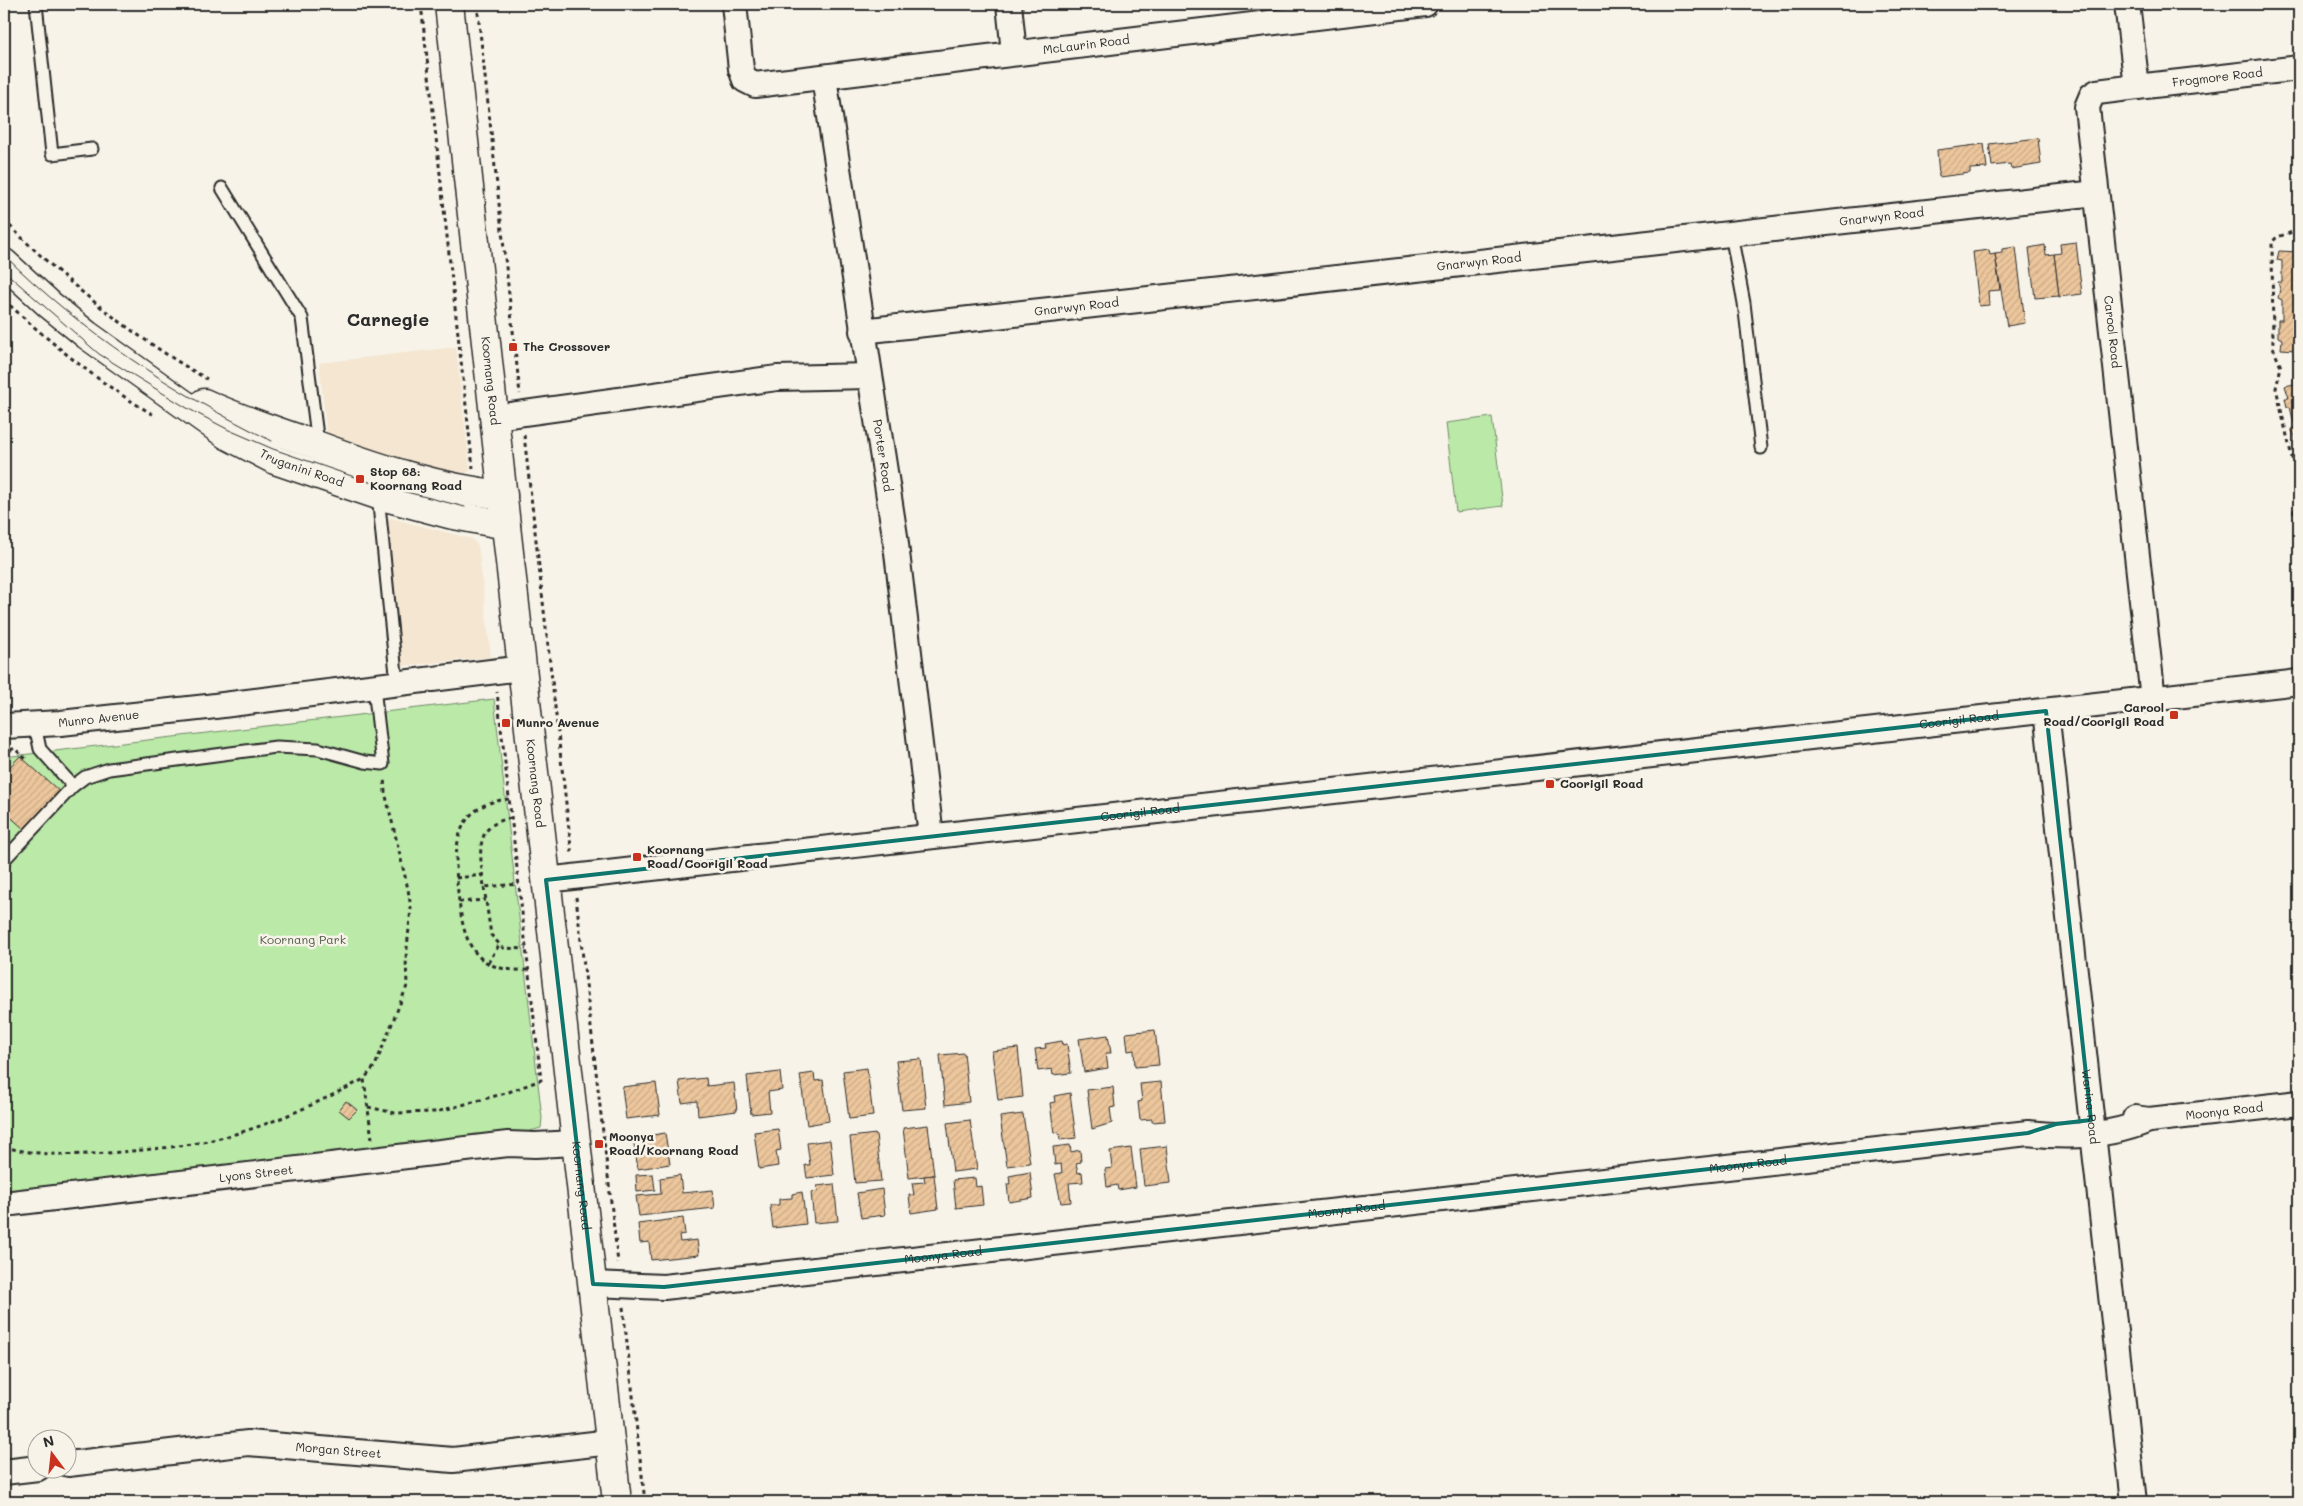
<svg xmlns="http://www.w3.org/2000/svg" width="2303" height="1506" font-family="Mali,sans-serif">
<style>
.built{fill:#f4e6d1}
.green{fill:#bae9a8;stroke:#728a6a}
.building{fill:url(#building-hatch);stroke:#2b2b2b}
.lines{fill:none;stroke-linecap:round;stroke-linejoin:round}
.lane-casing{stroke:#2b2b2b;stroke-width:15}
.street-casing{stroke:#2b2b2b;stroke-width:28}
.secondary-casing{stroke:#2b2b2b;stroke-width:31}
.path{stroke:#2b2b2b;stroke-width:3;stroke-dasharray:4 4;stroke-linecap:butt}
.lane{stroke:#f7f3e8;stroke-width:11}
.street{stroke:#f7f3e8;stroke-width:24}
.secondary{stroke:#f7f3e8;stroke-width:28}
.tram{stroke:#2b2b2b;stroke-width:1}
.marked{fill:none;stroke:#0f766e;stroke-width:4;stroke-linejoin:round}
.poi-dot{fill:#c8321e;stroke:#f7f3e8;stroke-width:2}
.labels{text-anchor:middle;stroke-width:5;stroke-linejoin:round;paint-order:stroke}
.street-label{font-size:12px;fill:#2b2b2b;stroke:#f7f3e8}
.poi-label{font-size:12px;font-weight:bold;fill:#2b2b2b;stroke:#f7f3e8;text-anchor:start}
.park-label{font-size:12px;fill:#4f5a4a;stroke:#f7f3e8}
.district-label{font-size:18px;font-weight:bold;fill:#2b2b2b;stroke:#f7f3e8}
</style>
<defs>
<pattern id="building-hatch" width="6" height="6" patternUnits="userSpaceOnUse" patternTransform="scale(1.25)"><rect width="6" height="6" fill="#ecc69c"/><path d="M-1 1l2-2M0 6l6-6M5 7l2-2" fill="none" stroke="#cbaa87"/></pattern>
</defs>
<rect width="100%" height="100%" fill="#f7f3e8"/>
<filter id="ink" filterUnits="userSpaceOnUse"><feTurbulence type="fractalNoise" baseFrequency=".02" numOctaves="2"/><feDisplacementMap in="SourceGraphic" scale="10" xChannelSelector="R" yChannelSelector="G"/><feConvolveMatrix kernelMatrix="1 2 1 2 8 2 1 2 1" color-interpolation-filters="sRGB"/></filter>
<g filter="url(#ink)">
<g class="built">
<polygon points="456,347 470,470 463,477 327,436 319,363"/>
<polygon points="375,514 472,539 478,546 491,657 392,667"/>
</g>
<g class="green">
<polygon points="1492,417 1503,506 1456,512 1446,423"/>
<polygon points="494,699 542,1118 541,1128 523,1133 4,1191 4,757"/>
</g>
<g class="building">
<polygon points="2038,138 2041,164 2011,169 2010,164 1992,166 1989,144"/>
<polygon points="1984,144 1987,168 1970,169 1970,173 1939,177 1937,150"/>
<polygon points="2076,242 2082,294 2059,297 2054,254 2061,253 2060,244"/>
<polygon points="2045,245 2046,255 2054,254 2059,296 2035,298 2029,248"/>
<polygon points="2016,247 2025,323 2007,326 1995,254 2002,253 2002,249"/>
<polygon points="1989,250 1990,255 1995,254 2000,290 1988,291 1989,305 1979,306 1973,252"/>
<polygon points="2279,251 2299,252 2299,445 2295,445 2295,436 2291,429 2295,427 2290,407 2287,407 2285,398 2289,398 2285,386 2294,384 2295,350 2281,349 2282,339 2278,337 2278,320 2282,320 2282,300 2278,298 2280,289 2278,282 2282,282 2282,261 2277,260"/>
<polygon points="20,756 59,791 25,830 4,811 4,773"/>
<polygon points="1155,1030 1159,1065 1135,1067 1134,1050 1128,1051 1126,1033"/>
<polygon points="1108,1035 1111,1053 1106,1053 1108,1068 1084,1072 1079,1039"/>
<polygon points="1062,1041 1063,1045 1067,1044 1071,1073 1053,1075 1052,1069 1038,1071 1035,1049 1046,1048 1045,1044"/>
<polygon points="1018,1048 1023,1097 998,1100 992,1051"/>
<polygon points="964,1053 969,1102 945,1105 940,1055"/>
<polygon points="921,1059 926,1108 902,1110 896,1061"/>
<polygon points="867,1068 873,1116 849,1119 843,1071"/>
<polygon points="780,1072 782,1090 768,1092 770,1112 751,1114 747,1076"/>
<polygon points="814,1073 815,1081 823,1080 829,1121 807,1125 800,1075"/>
<polygon points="706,1078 707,1086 734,1083 737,1111 698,1116 697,1101 682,1103 679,1081"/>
<polygon points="1161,1082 1165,1121 1152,1122 1152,1119 1140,1120 1138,1102 1142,1101 1140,1084"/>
<polygon points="656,1083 660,1115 626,1119 622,1087"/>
<polygon points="1113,1087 1115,1107 1110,1108 1112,1123 1092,1129 1087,1090"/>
<polygon points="1070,1093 1076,1138 1060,1140 1059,1132 1054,1133 1050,1103 1055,1102 1054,1096"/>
<polygon points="346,1101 357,1110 349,1118 339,1110"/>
<polygon points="1023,1114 1030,1163 1007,1166 1000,1117"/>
<polygon points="970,1120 977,1169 953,1172 947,1123"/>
<polygon points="928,1125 934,1175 909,1178 903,1128"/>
<polygon points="778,1129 781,1150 776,1151 778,1166 759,1169 754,1132"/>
<polygon points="665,1133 670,1164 638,1169 633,1138"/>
<polygon points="876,1134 881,1181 855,1183 850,1137"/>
<polygon points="830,1140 834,1175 807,1178 805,1165 810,1165 807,1143"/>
<polygon points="1070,1145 1071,1152 1080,1150 1081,1162 1076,1163 1078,1173 1082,1172 1083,1182 1069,1183 1071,1202 1061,1203 1055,1174 1062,1173 1061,1164 1055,1165 1053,1147"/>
<polygon points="1167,1146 1171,1183 1144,1186 1140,1149"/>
<polygon points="1131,1148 1136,1187 1118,1190 1117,1185 1107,1187 1105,1169 1112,1168 1110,1151"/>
<polygon points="1030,1172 1033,1198 1009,1202 1007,1184 1010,1184 1009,1176"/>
<polygon points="653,1174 655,1190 637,1192 636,1175"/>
<polygon points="680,1175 682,1193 713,1190 715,1208 639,1216 636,1196 661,1194 660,1178"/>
<polygon points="934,1175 938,1209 911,1213 909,1195 914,1195 912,1183 925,1182 924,1176"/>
<polygon points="975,1178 976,1187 981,1186 983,1205 956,1208 953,1180"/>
<polygon points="834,1184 838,1221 814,1223 811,1192 818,1191 817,1186"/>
<polygon points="882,1189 885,1215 861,1218 857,1193"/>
<polygon points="802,1192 806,1224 773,1228 770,1205 779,1205 779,1199 792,1198 792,1194"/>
<polygon points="683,1218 685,1234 679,1235 680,1242 697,1240 699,1255 651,1260 649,1242 640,1243 638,1224"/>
</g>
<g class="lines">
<defs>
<g id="lane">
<polyline points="36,4 52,154 92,149"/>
<polyline points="222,188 302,318 318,444"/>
<polyline points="1731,234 1744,303 1761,448"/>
<polyline points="378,495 397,684"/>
<polyline points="35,725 40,749 73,786 85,777 109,769 276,747 318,749 365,762 383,764 374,688"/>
<polyline points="4,860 73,786"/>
</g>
<g id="street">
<path id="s1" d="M734,4L741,69L745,80L755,85L1425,4"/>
<polyline points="1009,4 1014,53"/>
<path id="s2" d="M2127,4L2137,87L2097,92L2092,95L2087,107L2153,699"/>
<path id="s3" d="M824,78L895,536L931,836"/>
<path id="s4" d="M2137,87L2299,68"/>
<path id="s5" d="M862,331L2096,193"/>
<polyline points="495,417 777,378 869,376"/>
<path id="s6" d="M2046,711L2134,1502"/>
<path id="s7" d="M4,726L61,723L207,707L522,668"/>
<path id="s8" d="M546,880L2299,682"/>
<path id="s9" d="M2135,1118L2149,1120L2299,1103"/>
<path id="s10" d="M4,1204L508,1144L535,1145L577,1143"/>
<path id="s11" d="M593,1284L664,1287L2028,1133C2068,1138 2112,1136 2149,1120"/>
<path id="s12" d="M68,1464L248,1443L453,1460L611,1442"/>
<polyline points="4,1472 38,1468"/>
</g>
<g id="secondary">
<path id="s13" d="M449,4L507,535L617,1502"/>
<path id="s14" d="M4,263L50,305L87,335L227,435L275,460L378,495L449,514L506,525"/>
<path d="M204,403C241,420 280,432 319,446C378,468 439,488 503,495"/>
</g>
</defs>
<use href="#lane" class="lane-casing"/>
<use href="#street" class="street-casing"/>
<use href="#secondary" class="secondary-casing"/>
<g class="path">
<polyline points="421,4 473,468"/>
<polyline points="477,4 520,394"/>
<polyline points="4,6 22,4"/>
<path d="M4,220C65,282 132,336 207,379"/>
<polyline points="2299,230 2277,237 2272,242 2273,348 2281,367 2276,388 2299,488"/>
<path d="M4,300C51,343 101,385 156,416"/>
<polyline points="524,435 572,856"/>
<polyline points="2299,503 2294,509 2294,517 2299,523"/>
<polyline points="4,755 14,748 27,760"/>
<path d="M509,799C454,804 453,848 458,892C463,940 471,973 528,970"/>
<path d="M511,818C471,825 481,857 484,887L519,884"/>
<polyline points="456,878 483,875"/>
<polyline points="484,887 491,935 503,948 526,949"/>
<polyline points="576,897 618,1263"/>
<polyline points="459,902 486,900"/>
<polyline points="488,963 499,945"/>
<polyline points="368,1107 395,1113 436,1112 506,1093 541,1080 497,692"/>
<polyline points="372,1139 364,1079 375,1066 407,986 406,958 411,908 408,889 385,792 384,777"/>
<path d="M4,1147C44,1157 80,1155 121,1152C151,1149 182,1147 212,1140C265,1128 316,1104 364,1079"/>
<polyline points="623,1307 645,1502"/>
</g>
<use href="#lane" class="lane"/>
<use href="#street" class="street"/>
<use href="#secondary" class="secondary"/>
<g class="tram">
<path d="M4,255C82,332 173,392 272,441"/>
<polyline points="4,271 99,354 187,408 229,430 273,449 375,484 465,507"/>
</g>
</g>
</g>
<path class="marked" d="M2046,711L2091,1120L2056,1124L2028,1133L664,1287L593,1284L546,880Z"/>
<g class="poi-dot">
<rect x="508" y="342" width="10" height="10" rx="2.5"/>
<rect x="355" y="474" width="10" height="10" rx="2.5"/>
<rect x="2169" y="710" width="10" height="10" rx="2.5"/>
<rect x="501" y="718" width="10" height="10" rx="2.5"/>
<rect x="1545" y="779" width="10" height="10" rx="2.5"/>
<rect x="632" y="852" width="10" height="10" rx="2.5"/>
<rect x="594" y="1139" width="10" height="10" rx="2.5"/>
</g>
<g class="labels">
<g class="street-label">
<text dy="4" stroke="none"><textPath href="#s1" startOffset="422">McLaurin Road</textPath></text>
<text dy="4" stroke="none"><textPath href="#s4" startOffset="81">Frogmore Road</textPath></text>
<text dy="4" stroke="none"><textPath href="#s5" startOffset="1026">Gnarwyn Road</textPath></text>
<text dy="4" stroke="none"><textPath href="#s5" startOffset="621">Gnarwyn Road</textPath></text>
<text dy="4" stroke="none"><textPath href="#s5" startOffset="216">Gnarwyn Road</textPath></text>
<text dy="4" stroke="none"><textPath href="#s2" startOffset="369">Carool Road</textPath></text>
<text dy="4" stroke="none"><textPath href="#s13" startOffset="379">Koornang Road</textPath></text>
<text dy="4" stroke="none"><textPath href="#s3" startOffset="382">Porter Road</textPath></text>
<text dy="4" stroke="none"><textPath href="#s14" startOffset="364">Truganini Road</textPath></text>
<text dy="4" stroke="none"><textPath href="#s7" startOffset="95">Munro Avenue</textPath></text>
<text dy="4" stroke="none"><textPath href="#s8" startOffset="1422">Coorigil Road</textPath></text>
<text dy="4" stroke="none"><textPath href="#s13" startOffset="784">Koornang Road</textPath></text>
<text dy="4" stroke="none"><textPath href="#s8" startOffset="598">Coorigil Road</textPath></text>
<text dy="4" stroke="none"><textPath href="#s6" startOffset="398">Warina Road</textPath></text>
<text dy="4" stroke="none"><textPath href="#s9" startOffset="90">Moonya Road</textPath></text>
<text dy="4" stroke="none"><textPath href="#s11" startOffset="1162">Moonya Road</textPath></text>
<text dy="4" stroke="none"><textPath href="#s10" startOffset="254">Lyons Street</textPath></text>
<text dy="4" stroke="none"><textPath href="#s13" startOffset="1189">Koornang Road</textPath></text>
<text dy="4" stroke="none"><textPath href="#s11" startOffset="758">Moonya Road</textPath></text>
<text dy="4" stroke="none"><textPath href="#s11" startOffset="352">Moonya Road</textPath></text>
<text dy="4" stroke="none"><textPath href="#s12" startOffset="272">Morgan Street</textPath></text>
</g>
<g class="poi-label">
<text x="523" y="351">The Crossover</text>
<text x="370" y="476">Stop 68:<tspan x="370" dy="14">Koornang Road</tspan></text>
<text x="2164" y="712" text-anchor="end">Carool<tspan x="2164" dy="14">Road/Coorigil Road</tspan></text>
<text x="516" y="727">Munro Avenue</text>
<text x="1560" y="788">Coorigil Road</text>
<text x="647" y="854">Koornang<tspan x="647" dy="14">Road/Coorigil Road</tspan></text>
<text x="609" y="1141">Moonya<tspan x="609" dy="14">Road/Koornang Road</tspan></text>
</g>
<g class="park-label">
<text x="303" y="944">Koornang Park</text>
</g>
<g class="district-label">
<text x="388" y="326">Carnegie</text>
</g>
</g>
<rect width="2303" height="1506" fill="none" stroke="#f7f3e8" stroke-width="20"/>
<rect x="10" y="10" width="2283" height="1486" fill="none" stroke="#2b2b2b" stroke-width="2" filter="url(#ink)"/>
<g transform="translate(52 1454) rotate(345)"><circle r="24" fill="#f7f3e8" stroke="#a5a39c"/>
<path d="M0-4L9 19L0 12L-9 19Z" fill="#c8321e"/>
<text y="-8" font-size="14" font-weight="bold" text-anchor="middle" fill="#2b2b2b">N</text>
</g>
</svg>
